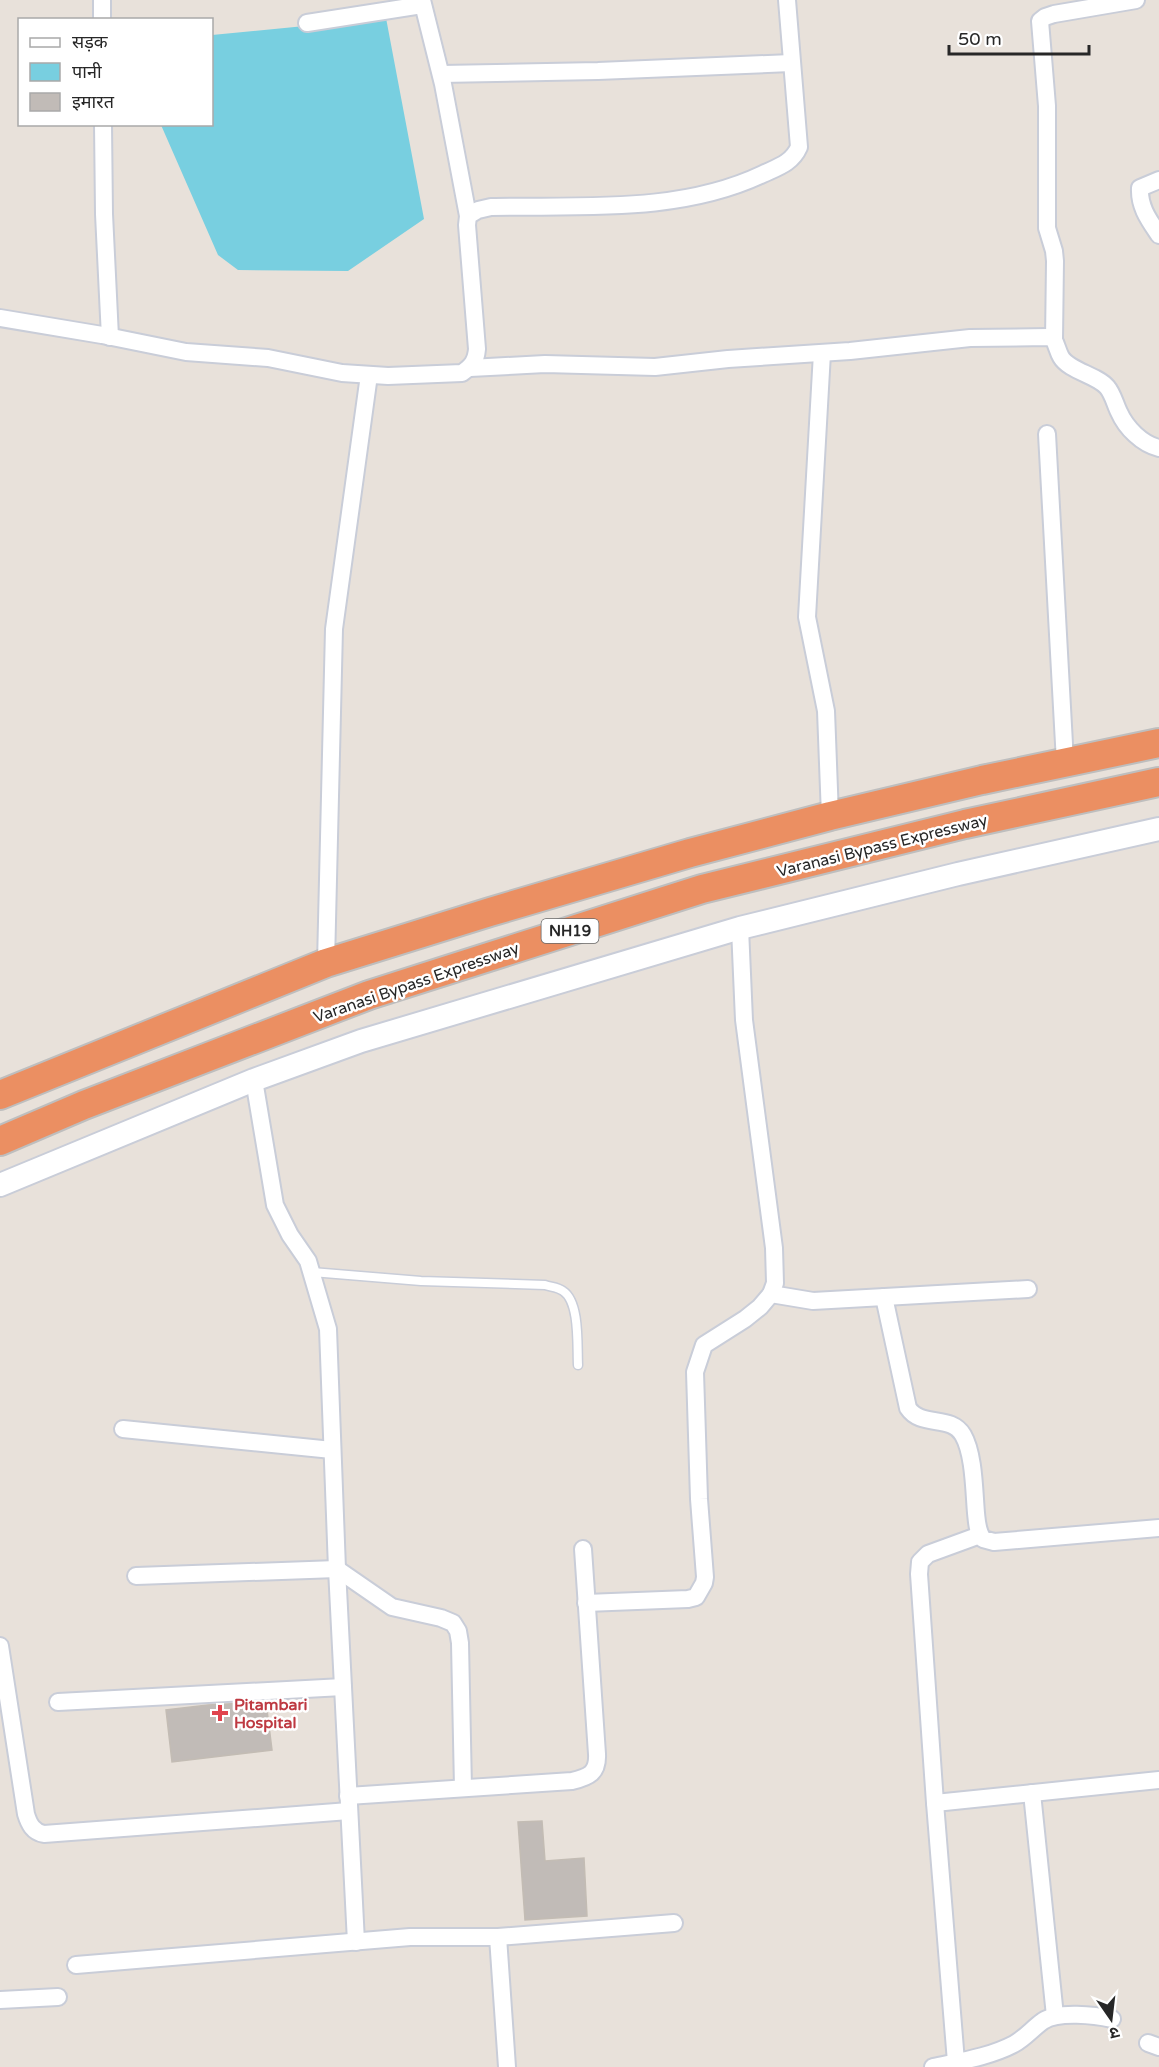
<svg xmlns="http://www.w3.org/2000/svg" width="1159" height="2067" font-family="'Varela Round','Noto Sans Devanagari',sans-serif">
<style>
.water{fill:#78cfe0}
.building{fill:#c1bbb7;stroke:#c3bcb4;stroke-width:1.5}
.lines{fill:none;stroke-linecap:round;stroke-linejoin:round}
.lane-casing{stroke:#c9cdd8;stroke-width:11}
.street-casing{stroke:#c9cdd8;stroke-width:20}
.secondary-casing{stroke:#c9cdd8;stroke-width:26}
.highway-casing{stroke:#bebebe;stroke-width:32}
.lane{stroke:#fff;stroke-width:8}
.street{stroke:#fff;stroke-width:16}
.secondary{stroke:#fff;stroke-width:22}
.highway{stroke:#eb8f62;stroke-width:28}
.health-dot{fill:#e0444e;stroke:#fff;stroke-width:2}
.labels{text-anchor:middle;stroke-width:5;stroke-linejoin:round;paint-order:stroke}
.shield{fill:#fff;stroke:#686868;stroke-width:1.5}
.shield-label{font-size:15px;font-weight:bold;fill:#272727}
.street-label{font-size:16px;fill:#272727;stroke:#fff}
.health-label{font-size:16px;font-weight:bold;fill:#be3a42;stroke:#fff;text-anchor:start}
</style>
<rect width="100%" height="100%" fill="#e8e1da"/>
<polygon class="water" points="386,18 424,219 348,271 238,270 218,255 161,125 212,124 212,35"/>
<g class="building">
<polygon points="266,1702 272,1750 172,1762 166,1710 208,1705"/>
<polygon points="542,1821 545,1861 584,1858 587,1916 525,1920 518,1822"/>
</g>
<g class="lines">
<defs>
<path id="lane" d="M312,1272L421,1281L545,1285C551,1287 558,1287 563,1291C580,1302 577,1345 578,1365"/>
<g id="street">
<polyline points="102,0 102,20"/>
<polyline points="422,0 443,84 468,216"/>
<polyline points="307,23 422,5"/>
<polyline points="441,74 598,71 791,63"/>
<polyline points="103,124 104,214 110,337"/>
<path d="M1159,180L1140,188C1139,207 1149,220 1159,235"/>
<path d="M0,318L102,335L186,352L268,358L342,373L388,376L462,373C472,366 476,361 477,349L467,225L468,216L478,210L491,207C581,205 679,214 763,174C778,167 792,163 799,147L787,0"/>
<polyline points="1054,340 1055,261 1054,251 1047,228 1047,106 1040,21 1045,17 1054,14 1136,0"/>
<polyline points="822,353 807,617 826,711 830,816"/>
<path d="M470,368L545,364L655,367L728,359L850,351L970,338L1049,337L1054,340C1057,346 1058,352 1061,357C1069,371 1097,375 1107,387C1113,394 1115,404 1119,412C1126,428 1142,444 1159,448"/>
<polyline points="1047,434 1065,762"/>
<polyline points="326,963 334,629 369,375"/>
<polyline points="254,1080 275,1205 290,1235 308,1261 328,1329 337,1569 356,1942"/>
<polyline points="771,1294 813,1301 1028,1289"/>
<path d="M884,1297L908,1408C921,1428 951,1414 963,1435C974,1454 974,1490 976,1513C977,1522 977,1531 983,1539L994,1542L1159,1528"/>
<polyline points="123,1429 332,1450"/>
<polyline points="136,1576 337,1569 392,1607 441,1618 453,1623 458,1631 460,1643 463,1788"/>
<polyline points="586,1603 688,1599 696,1597 704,1583 705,1577 699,1499 695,1372 704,1345 745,1319 760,1307 771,1294 775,1283 774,1248 744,1020 740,928"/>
<path d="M0,1646L26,1814C29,1824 33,1832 44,1834L349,1811"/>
<polyline points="58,1702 343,1687"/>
<polyline points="1032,1793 1055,2016"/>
<path d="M348,1796L572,1781C589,1777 598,1773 597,1754L583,1549"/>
<polyline points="935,1803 1159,1780"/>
<polyline points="498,1937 674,1923"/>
<polyline points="76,1965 410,1937 498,1937 507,2067"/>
<polyline points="0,2000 58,1997"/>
<polyline points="1148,2043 1159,2047"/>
<polyline points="956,2062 935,1803 919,1574 920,1562 928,1554 980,1535"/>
<path d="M933,2067C961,2061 989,2057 1014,2044C1025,2038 1033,2028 1043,2021C1058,2011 1095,2015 1112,2019"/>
</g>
<polyline id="secondary" points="0,1185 254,1080 361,1041 740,928 958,874 1159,829"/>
<g id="highway">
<polyline points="0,1095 326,963 490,912 690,853 830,816 982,780 1159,743"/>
<polyline points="0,1141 84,1105 369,995 702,889 965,824 1159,782"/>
</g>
</defs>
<use href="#lane" class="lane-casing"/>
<use href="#street" class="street-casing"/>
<use href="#secondary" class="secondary-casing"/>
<use href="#highway" class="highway-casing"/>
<use href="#lane" class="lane"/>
<use href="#street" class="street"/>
<use href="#secondary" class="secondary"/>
<use href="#highway" class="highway"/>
</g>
<path class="health-dot" d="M217 1704h6v6h6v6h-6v6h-6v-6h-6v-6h6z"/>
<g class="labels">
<rect class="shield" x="541.5" y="919" width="57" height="24" rx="4.5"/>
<g class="shield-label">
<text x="570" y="936">NH19</text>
</g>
<g class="street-label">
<text transform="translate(882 845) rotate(-14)" y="6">Varanasi Bypass Expressway</text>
<text transform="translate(416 982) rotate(-19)" y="6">Varanasi Bypass Expressway</text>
</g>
<g class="health-label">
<text x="234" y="1710">Pitambari<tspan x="234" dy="18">Hospital</tspan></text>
</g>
</g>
<rect x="18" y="18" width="195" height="108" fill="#ffffff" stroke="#a9a9a9" stroke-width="1.5"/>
<rect x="30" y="38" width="30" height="9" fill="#ffffff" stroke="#a9a9a9" stroke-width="1.5"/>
<text x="72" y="48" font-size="18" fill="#272727">सड़क</text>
<rect x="30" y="63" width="30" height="18" fill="#78cfe0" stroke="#a9a9a9" stroke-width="1.5"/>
<text x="72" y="78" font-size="18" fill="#272727">पानी</text>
<rect x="30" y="93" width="30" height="18" fill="#c1bbb7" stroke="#a9a9a9" stroke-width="1.5"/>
<text x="72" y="108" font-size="18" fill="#272727">इमारत</text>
<g transform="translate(1111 2019) rotate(166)" stroke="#ffffff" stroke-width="4.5" paint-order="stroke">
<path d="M0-4.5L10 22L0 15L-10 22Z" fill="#272727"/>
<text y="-9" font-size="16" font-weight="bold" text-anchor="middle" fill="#272727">उ</text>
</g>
<path d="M949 45v9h140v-9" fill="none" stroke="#272727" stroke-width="3"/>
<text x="958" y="45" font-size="18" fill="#272727" stroke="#ffffff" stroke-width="4.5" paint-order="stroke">50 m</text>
</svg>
